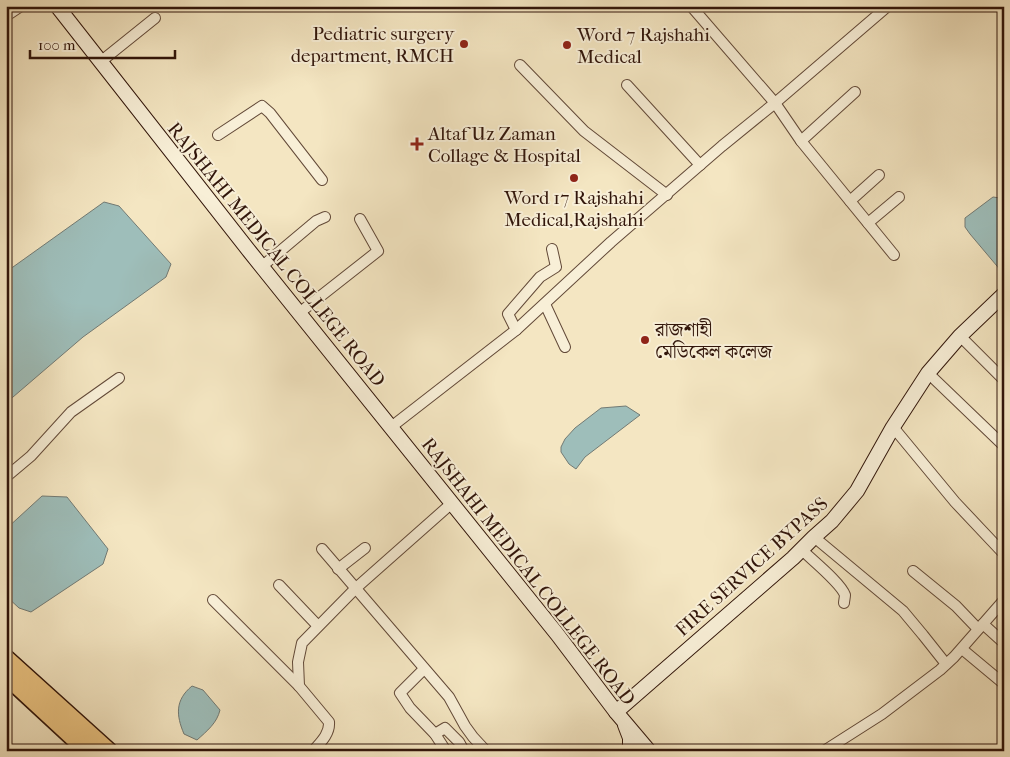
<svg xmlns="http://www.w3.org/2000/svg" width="1010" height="757" font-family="'IM FELL French Canon','Noto Serif Bengali',serif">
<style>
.water{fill:#9ebeba;stroke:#727a74}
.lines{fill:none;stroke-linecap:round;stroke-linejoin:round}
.minor-casing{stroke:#624938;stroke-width:12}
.secondary-casing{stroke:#31150a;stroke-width:16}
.trunk-casing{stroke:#31150a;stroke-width:19}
.minor{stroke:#f8efd7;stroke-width:10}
.secondary{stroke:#f8efd7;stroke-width:14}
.trunk{stroke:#eac381;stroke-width:16}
.poi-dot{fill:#8f2418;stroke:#f8efd7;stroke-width:2}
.labels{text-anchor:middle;stroke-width:4;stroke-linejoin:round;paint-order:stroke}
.poi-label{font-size:19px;fill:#31150a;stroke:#f8efd7;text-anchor:start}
.street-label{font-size:19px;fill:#31150a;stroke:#f8efd7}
</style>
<rect width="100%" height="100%" fill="#f4e6c2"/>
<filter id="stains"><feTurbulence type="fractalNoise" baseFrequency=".004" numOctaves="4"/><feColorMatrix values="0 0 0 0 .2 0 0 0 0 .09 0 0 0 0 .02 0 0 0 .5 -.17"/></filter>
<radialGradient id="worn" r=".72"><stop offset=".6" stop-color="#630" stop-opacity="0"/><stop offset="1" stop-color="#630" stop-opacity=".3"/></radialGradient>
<g class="water">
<polygon points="993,197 1000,198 1004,201 1004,270 1002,272 970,234 965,227 965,218"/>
<polygon points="104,202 119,206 171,264 166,277 83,337 6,403 6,272"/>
<polygon points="626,406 640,415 585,457 576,469 569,464 561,452 561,447 565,439 575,428 601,408"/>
<polygon points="42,496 67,497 108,549 103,564 31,612 19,608 6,596 6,529"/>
<path d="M192,686L203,690L220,710C217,723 207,731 197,740L184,734C176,715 175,700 192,686Z"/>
</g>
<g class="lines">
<defs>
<g id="minor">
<polyline points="691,6 775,103 801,141 894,255"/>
<polyline points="6,16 21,6"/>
<polyline points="104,59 155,18"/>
<polyline points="520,65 584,131 667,195"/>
<polyline points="627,85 700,165"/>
<polyline points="218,135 262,106 270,113 322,180"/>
<polyline points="801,141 855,92"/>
<polyline points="850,201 879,175"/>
<polyline points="868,223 899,197"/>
<polyline points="266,263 316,221 325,217"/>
<polyline points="545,304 565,347"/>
<polyline points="303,310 378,251 360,219"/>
<polyline points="516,330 508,314 540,277 556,267 552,249"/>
<polyline points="960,336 1004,380"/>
<polyline points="928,373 1004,446"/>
<polyline points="395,424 516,330 611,242 722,146 775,103 888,6"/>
<polyline points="893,427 955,502 1004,554"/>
<polyline points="6,477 31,456 71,412 119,378"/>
<polyline points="814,537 903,611 923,635 946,664"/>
<polyline points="322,549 449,697 465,726 473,737 486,751"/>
<path d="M802,550C811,559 841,583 845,595C845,597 844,601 844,603"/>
<polyline points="338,569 365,548"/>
<polyline points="913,571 956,606 978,629"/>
<polyline points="279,585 318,626"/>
<path d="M213,600L299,686L329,722C330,734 320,743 313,751"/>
<polyline points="983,624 1004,643"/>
<polyline points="962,649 1004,684"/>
<polyline points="424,669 400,693 410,708 435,734 446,751"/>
<polyline points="299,686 298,662 302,643 356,588 452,503"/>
<polyline points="435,734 445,728 459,742 464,751"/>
<polyline points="824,751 882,714 940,670 954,657 1004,600"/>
</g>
<g id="secondary">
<polyline points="57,6 250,252 557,634 616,712 649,751"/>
<polyline points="616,712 793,558 814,537 832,521 857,491 893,427 928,373 960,336 1004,294"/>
<polyline points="625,725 630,738 630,751"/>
</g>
<g id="trunk">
<polyline points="6,658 109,751"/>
<polyline points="6,676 87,751"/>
</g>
</defs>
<use href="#minor" class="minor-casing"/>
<use href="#secondary" class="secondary-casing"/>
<use href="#trunk" class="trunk-casing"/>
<use href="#minor" class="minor"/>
<use href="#secondary" class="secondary"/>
<use href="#trunk" class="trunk"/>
</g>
<g class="poi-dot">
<circle cx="464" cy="44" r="5"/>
<circle cx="567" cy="45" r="5"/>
<path d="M414.5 136.5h5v5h5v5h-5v5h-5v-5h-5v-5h5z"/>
<circle cx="574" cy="178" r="5"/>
<circle cx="645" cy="340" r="5"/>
</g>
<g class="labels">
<g class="poi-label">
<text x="454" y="40" text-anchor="end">Pediatric surgery<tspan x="454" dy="22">department, RMCH</tspan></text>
<text x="577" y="41">Word 7 Rajshahi<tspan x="577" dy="22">Medical</tspan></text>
<text x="428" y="140">Altaf Uz Zaman<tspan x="428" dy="22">Collage &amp; Hospital</tspan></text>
<text x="574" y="204" text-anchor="middle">Word 17 Rajshahi<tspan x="574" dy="22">Medical,Rajshahi</tspan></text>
<text x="655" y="336">রাজশাহী<tspan x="655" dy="22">মেডিকেল কলেজ</tspan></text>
</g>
<g class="street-label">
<text transform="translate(277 254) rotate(51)" y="7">RAJSHAHI MEDICAL COLLEGE ROAD</text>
<text transform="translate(751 566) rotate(-42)" y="7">FIRE SERVICE BYPASS</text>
<text transform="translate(529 571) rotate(52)" y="7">RAJSHAHI MEDICAL COLLEGE ROAD</text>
</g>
</g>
<rect width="1010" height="757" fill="none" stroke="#f4e6c2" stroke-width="25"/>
<rect x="8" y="8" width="995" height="742" fill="none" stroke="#31150a" stroke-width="2.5"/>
<rect x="12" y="12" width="985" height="732" fill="none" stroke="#31150a"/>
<path d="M30 50v8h145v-8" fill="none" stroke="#31150a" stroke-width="2.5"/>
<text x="38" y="50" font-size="15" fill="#31150a" stroke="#f8efd7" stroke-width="4" paint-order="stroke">100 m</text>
<rect width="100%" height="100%" filter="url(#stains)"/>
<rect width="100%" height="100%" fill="url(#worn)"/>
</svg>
